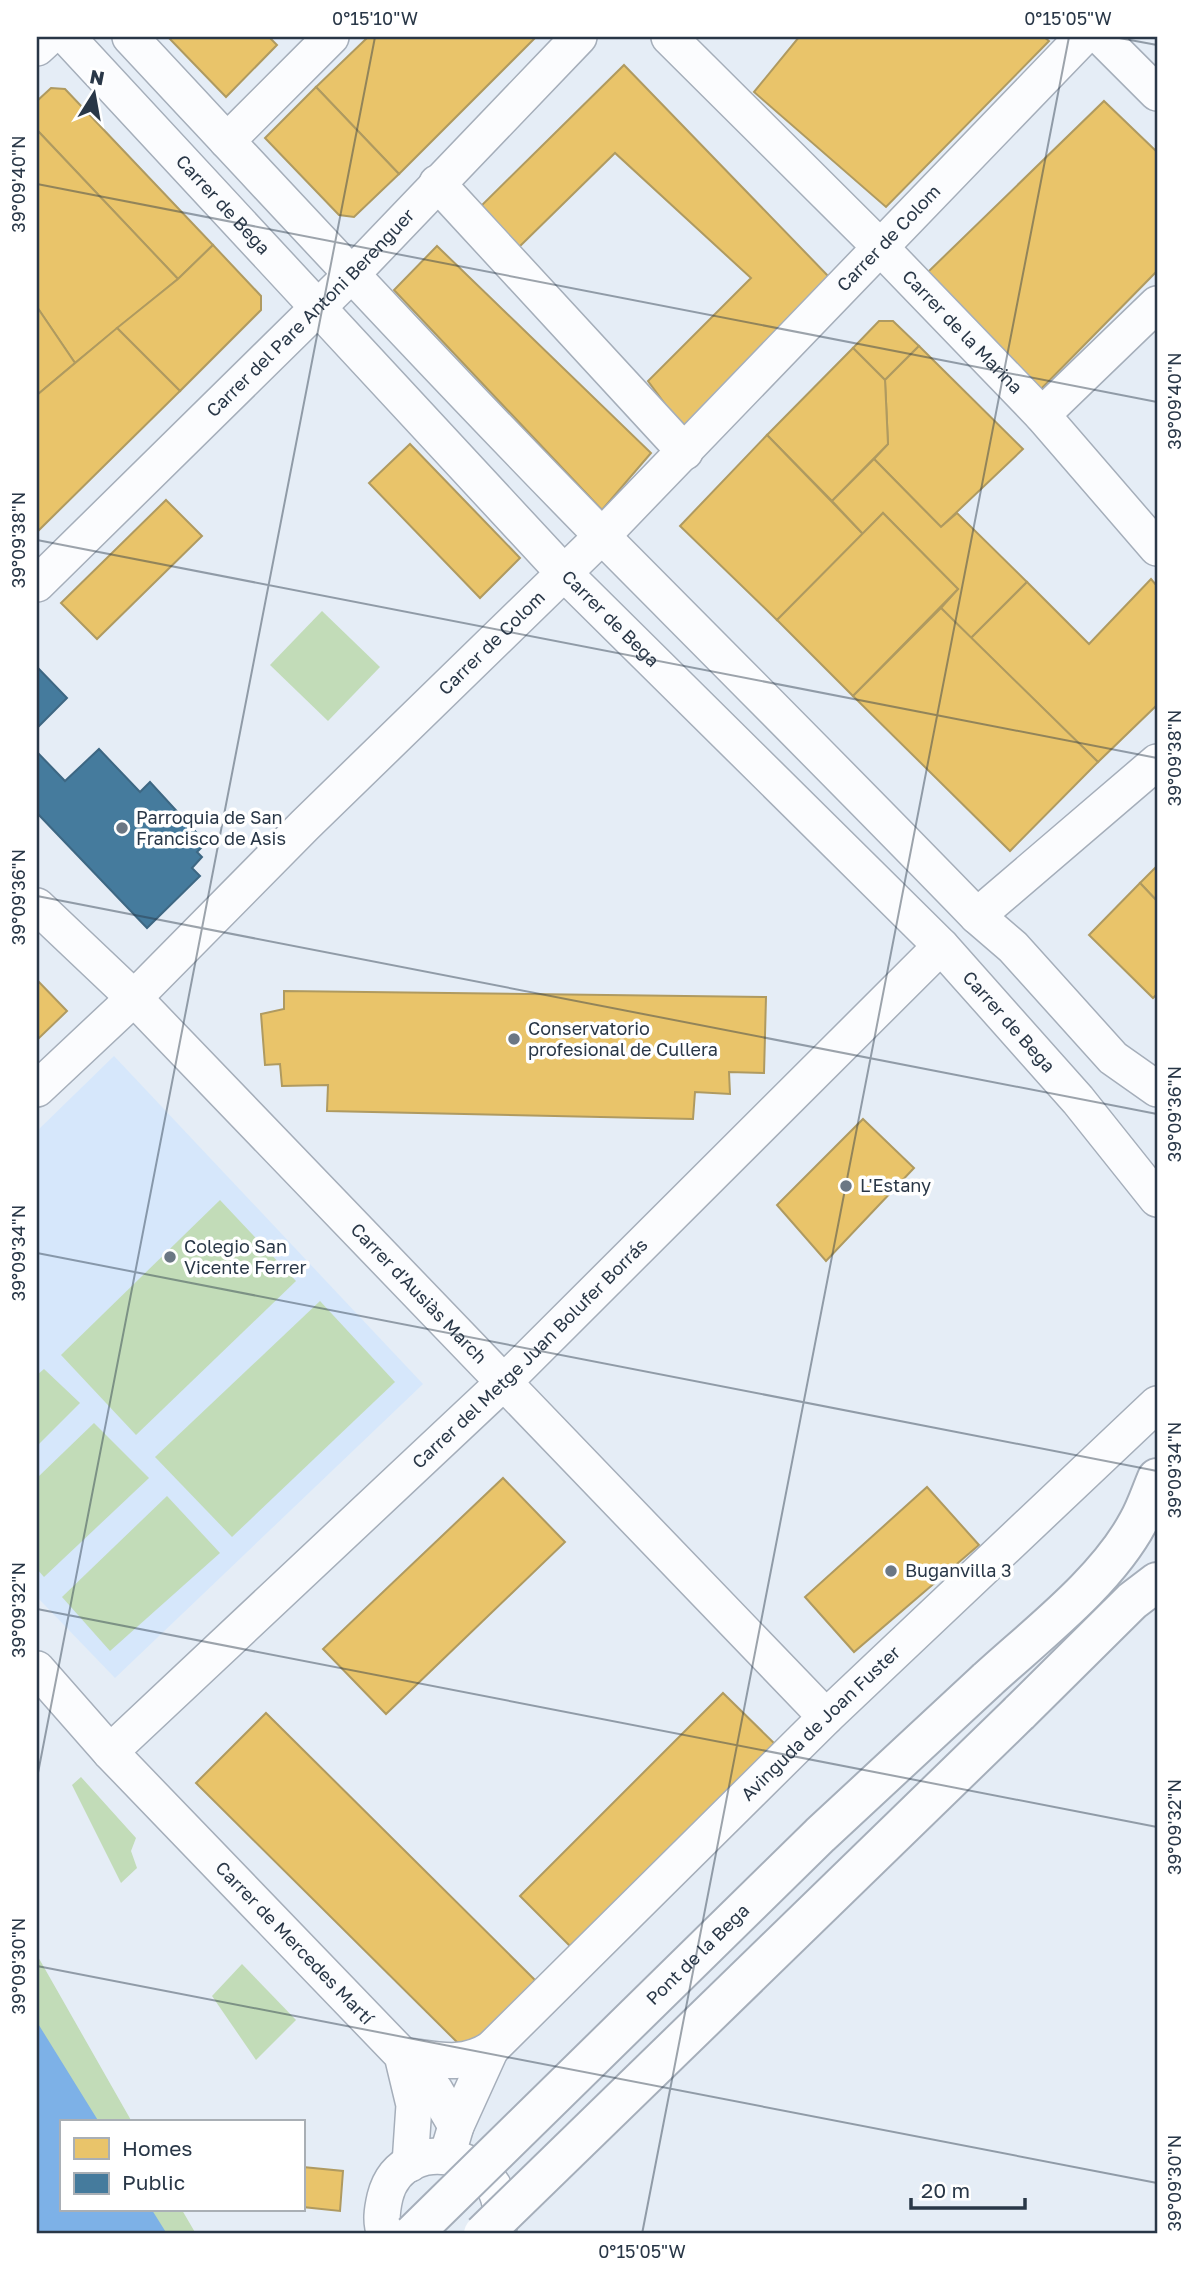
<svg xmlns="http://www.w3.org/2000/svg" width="1194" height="2271" font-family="'Golos Text',sans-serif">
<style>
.built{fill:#d6e7fb}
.green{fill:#c2dcb8}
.water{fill:#7db1e7}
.homes{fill:#e9c46a;stroke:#af9a60;stroke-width:2}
.public{fill:#457b9d;stroke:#3d6783;stroke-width:2}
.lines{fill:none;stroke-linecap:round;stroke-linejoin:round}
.street-casing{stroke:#a5aeba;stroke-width:38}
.secondary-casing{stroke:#a5aeba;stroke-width:42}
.street{stroke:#fbfcfe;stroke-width:35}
.secondary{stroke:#fbfcfe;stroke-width:38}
.secondary-bridge-casing{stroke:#a5aeba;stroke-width:42;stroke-linecap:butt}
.secondary-bridge{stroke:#fbfcfe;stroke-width:38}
.ticks{fill:none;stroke:#293747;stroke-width:2;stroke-opacity:0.45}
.poi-dot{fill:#6b7784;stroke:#fff;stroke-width:2.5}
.labels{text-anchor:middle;stroke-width:7;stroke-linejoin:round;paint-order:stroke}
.street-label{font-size:18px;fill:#293747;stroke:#fff}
.poi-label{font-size:18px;fill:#293747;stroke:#fff;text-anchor:start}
.neatline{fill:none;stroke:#293747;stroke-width:2.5}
.ticks-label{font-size:18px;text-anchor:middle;fill:#293747}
</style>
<rect width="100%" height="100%" fill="#e5edf6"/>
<polygon class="built" points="114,1056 423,1384 115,1678 37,1597 37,1131"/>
<g class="green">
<polygon points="322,611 380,667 328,721 270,665"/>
<polygon points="220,1200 296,1281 136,1435 61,1355"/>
<polygon points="320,1301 395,1382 232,1537 155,1457"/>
<polygon points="44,1369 80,1403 37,1446 37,1375"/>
<polygon points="94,1423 149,1478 44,1577 37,1569 37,1478"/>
<polygon points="167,1496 220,1553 110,1651 62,1597"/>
<polygon points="81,1777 136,1838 131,1851 137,1868 121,1883 72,1785"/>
<polygon points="37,1955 132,2122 61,2122 61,2210 182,2210 196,2234 37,2234"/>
<polygon points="242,1964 296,2020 256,2060 212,1996"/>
</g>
<polygon class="water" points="37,2022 99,2122 61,2122 61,2210 152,2210 167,2234 37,2234"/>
<g class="homes">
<polygon points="168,37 269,37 277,45 226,97"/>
<polygon points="368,37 536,37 399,174 316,87"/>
<polygon points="799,37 1044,37 1049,41 886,207 754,92"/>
<polygon points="624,65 831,279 685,431 648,381 751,278 615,153 515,251 480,207"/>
<polygon points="316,87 399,174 354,217 339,215 265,138"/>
<polygon points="51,88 65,89 213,245 178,279 37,130 37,101"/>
<polygon points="1104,101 1157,152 1157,271 1041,389 928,272"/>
<polygon points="37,130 178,279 75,363 37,307"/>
<polygon points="213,245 261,296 261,310 180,391 117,328 178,279"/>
<polygon points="437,246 651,453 602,510 394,290"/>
<polygon points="37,307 75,363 37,395"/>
<polygon points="879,321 893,321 919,346 885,380 853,348"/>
<polygon points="117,328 180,391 37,532 37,395"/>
<polygon points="919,346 1023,449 941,527 874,459 888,444 885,380"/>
<polygon points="853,348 885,380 888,444 832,501 767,435"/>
<polygon points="767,435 863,534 777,620 680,526"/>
<polygon points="410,444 520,558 480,598 369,483"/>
<polygon points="874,459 941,527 957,513 1027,582 971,638 941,608 958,589 883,513 863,534 832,501"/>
<polygon points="166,500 202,536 97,639 61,603"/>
<polygon points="883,513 958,589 853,696 777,620"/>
<polygon points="1151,579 1157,586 1157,705 1098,762 971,638 1027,582 1089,644"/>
<polygon points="941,608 1098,762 1010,851 853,696"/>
<polygon points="1157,866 1157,901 1140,883"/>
<polygon points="1140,883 1157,901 1157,994 1153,998 1089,935"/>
<polygon points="37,980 67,1011 37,1040"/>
<polygon points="284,991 766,997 764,1073 729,1072 730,1094 695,1092 693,1119 327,1111 328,1085 282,1086 280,1064 265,1065 261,1014 284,1009"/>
<polygon points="863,1119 914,1168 826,1261 777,1205"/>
<polygon points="503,1478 565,1542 386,1714 323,1649"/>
<polygon points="927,1487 979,1545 854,1652 805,1597"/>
<polygon points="723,1693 778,1747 574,1950 520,1896"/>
<polygon points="266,1713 538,1983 468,2053 196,1783"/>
<polygon points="303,2167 343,2171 340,2211 303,2207"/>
</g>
<g class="public">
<polygon points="37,667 67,698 37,728"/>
<polygon points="99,749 140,792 150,782 206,843 197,852 202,857 192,868 200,876 147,928 37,813 37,752 65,781"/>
</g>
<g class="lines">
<defs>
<g id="street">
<path id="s1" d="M67,37L564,573L941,946L1078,1100L1157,1199"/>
<path d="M130,37C286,204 442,373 602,536C727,662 853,788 977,916L1013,947L1113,1058L1157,1089"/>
<path id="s2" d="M669,37L880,247L1042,415L1157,548"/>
<polyline points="1101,37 1157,93"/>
<polyline points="37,48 49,37"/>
<polyline points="227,141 331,37"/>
<polyline points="437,183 685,452"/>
<polyline points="1042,415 1157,304"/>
<path id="s3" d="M37,584L352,274L579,37"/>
<path id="s4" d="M37,906L134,998L826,1717"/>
<polyline points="977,916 1157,762"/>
<path id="s5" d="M37,1089L134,998L305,825L602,536L1083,37"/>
<path id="s6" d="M37,1669L110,1752L402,2055L414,2105L410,2164"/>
<path id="s7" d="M110,1752L504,1382L941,946"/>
<path id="s8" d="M402,2055C436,2059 461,2068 491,2049L826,1717L1157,1404"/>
<polyline points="402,2055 435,2090 456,2126"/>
<polyline points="447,2156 456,2126 491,2049"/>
<path d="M385,2234C380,2222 382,2210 385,2197C403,2124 523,2157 497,2234"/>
</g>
<g id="secondary">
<path d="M987,1680C1036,1635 1106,1582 1138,1522C1146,1508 1151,1492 1157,1478"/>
<polyline points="1019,1713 1132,1601 1157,1582"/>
</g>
</defs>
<use href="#street" class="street-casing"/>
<use href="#secondary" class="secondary-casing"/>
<use href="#street" class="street"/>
<use href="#secondary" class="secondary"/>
<defs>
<g id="secondary-bridge">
<path id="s9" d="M413,2234L820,1835L987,1680"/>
<polyline points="483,2234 1019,1713"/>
</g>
</defs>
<use href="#secondary-bridge" class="secondary-bridge-casing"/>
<use href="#secondary-bridge" class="secondary-bridge"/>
</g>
<path class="ticks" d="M1114,37L1157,45M37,184L1157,402M37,540L1157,758M37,896L1157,1114M37,1253L1157,1471M37,1609L1157,1827M37,1778L375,37M37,1966L1157,2183M642,2234L1069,37"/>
<g class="poi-dot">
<circle cx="122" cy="828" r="7"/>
<circle cx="514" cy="1039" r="7"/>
<circle cx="846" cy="1186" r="7"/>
<circle cx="170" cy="1257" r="7"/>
<circle cx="891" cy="1571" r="7"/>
</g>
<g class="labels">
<g class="street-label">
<text dy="6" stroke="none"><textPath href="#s1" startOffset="229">Carrer de Bega</textPath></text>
<text dy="6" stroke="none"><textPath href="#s5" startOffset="1204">Carrer de Colom</textPath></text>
<text dy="6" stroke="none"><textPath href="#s3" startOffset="385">Carrer del Pare Antoni Berenguer</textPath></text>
<text dy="6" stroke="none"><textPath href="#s2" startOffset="416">Carrer de la Marina</textPath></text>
<text dy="6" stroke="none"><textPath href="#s1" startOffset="796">Carrer de Bega</textPath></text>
<text dy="6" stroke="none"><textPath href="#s5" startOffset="637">Carrer de Colom</textPath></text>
<text dy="6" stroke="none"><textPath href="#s1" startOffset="1363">Carrer de Bega</textPath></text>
<text dy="6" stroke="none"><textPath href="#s4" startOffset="544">Carrer d'Ausiàs March</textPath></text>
<text dy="6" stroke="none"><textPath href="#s7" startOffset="579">Carrer del Metge Juan Bolufer Borrás</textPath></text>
<text dy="6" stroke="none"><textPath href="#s8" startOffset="555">Avinguda de Joan Fuster</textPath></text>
<text dy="6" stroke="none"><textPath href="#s6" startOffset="376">Carrer de Mercedes Martí</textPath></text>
<text dy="6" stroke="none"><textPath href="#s9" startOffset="399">Pont de la Bega</textPath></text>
</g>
<g class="poi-label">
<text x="136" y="824">Parroquia de San<tspan x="136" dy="21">Francisco de Asis</tspan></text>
<text x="528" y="1035">Conservatorio<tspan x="528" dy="21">profesional de Cullera</tspan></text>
<text x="860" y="1192">L'Estany</text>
<text x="184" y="1253">Colegio San<tspan x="184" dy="21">Vicente Ferrer</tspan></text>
<text x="905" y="1577">Buganvilla 3</text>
</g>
</g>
<rect width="1194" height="2271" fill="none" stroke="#ffffff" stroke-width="77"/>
<rect x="60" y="2120" width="245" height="91" fill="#ffffff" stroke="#a9afb5" stroke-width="2"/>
<rect x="74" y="2138" width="35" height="21" fill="#e9c46a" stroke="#a9afb5" stroke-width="2"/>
<text x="122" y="2156" font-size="21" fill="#293747">Homes</text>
<rect x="74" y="2173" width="35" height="21" fill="#457b9d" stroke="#a9afb5" stroke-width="2"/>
<text x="122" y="2190" font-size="21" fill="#293747">Public</text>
<g transform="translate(94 94) rotate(11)" stroke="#ffffff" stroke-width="5" paint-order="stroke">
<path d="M0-5L12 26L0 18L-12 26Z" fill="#293747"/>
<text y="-10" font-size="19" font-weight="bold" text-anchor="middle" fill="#293747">N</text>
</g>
<path d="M911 2198v10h114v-10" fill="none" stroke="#293747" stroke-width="3.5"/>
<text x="921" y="2198" font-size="21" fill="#293747" stroke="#ffffff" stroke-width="5" paint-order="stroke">20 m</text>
<rect x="38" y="38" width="1118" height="2194" class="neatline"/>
<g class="ticks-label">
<text x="375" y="25">0°15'10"W</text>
<text x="1068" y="25">0°15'05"W</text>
<text transform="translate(19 184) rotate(-90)" y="6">39°09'40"N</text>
<text transform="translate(1175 401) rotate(-90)" y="6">39°09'40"N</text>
<text transform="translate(19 540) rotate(-90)" y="6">39°09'38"N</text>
<text transform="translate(1175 758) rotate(-90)" y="6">39°09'38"N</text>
<text transform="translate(19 897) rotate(-90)" y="6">39°09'36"N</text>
<text transform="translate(1175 1114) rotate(-90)" y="6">39°09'36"N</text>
<text transform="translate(19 1253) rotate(-90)" y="6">39°09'34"N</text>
<text transform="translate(1175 1470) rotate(-90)" y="6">39°09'34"N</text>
<text transform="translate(19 1610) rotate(-90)" y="6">39°09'32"N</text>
<text transform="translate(1175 1827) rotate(-90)" y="6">39°09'32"N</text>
<text transform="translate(19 1966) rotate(-90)" y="6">39°09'30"N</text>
<text transform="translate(1175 2183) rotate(-90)" y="6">39°09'30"N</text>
<text x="642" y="2258">0°15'05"W</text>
</g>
</svg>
